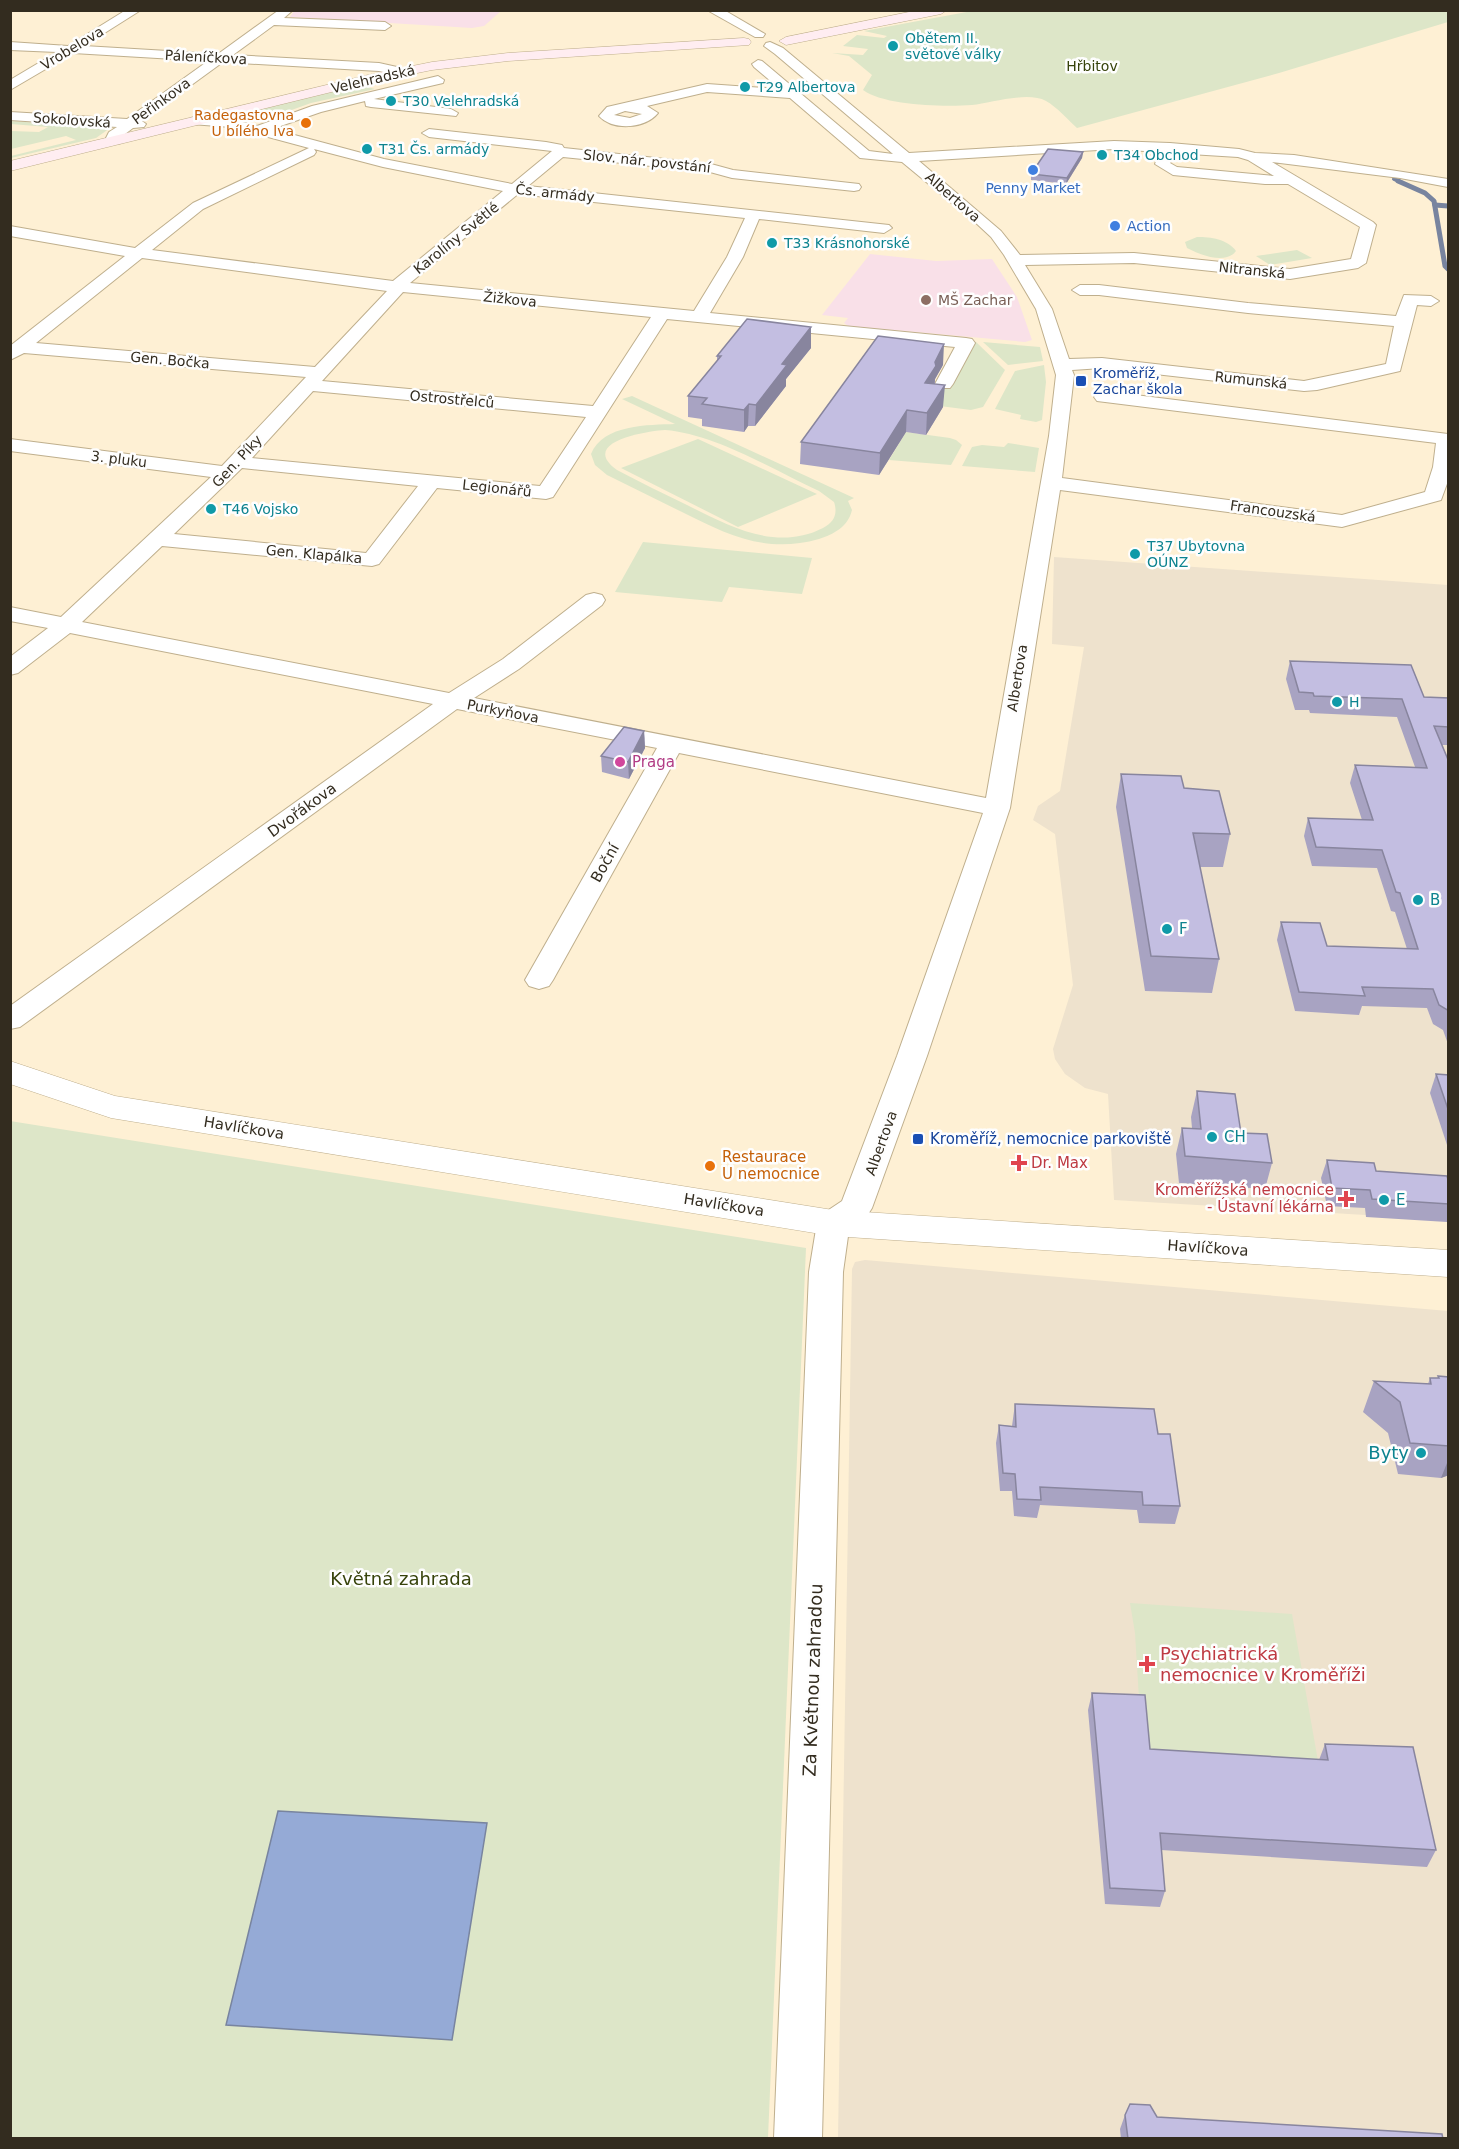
<svg xmlns="http://www.w3.org/2000/svg" width="1459" height="2149" font-family="'DejaVu Sans',sans-serif">
<style>
.education{fill:#f9e0e8}
.medical{fill:#eee2cd}
.green{fill:#dde6c8;fill-rule:evenodd}
.water{fill:#95aad6;stroke:#78849f;stroke-width:1.5}
.lines{fill:none;stroke-linecap:round;stroke-linejoin:round}
.stream-far1{stroke:#78849f;stroke-width:4}
.stream{stroke:#78849f;stroke-width:5}
.minor-casing{stroke:#bfaf8d;stroke-width:2}
.tertiary-casing{stroke:#bfaf8d;stroke-width:1}
.secondary-casing{stroke:#bfaf8d;stroke-width:1}
.minor{fill:#fff;fill-rule:evenodd}
.tertiary{fill:#fff;fill-rule:evenodd}
.secondary{fill:#ffedf1;fill-rule:evenodd}
.wall{fill:#a8a3c2}
.shaded-wall{fill:#88859e}
.building{fill:#c3bee1;stroke:#88859e;stroke-width:1.5}
.culture-dot{fill:#0f9aa8;stroke:#fefefe;stroke-width:2}
.food-dot{fill:#e8710a;stroke:#fefefe;stroke-width:2}
.shop-dot{fill:#3f7fe0;stroke:#fefefe;stroke-width:2}
.education-dot{fill:#8d6e63;stroke:#fefefe;stroke-width:2}
.transit-dot{fill:#1a4fb4;stroke:#fefefe;stroke-width:2}
.hotel-dot{fill:#d1479c;stroke:#fefefe;stroke-width:2}
.health-dot{fill:#e0444e;stroke:#fefefe;stroke-width:2}
.labels{text-anchor:middle;stroke-width:5;stroke-linejoin:round;paint-order:stroke}
.far-culture-label{font-size:14px;fill:#0d838f;stroke:#fefefe;text-anchor:start}
.far-street-label{font-size:14px;fill:#332c1f;stroke:#fefefe}
.far-park-label{font-size:14px;fill:#37430b;stroke:#fefefe}
.far-food-label{font-size:14px;fill:#c56008;stroke:#fefefe;text-anchor:end}
.far-shop-label{font-size:14px;fill:#366cbe;stroke:#fefefe}
.far-education-label{font-size:14px;fill:#785e54;stroke:#fefefe;text-anchor:start}
.far-transit-label{font-size:14px;fill:#164399;stroke:#fefefe;text-anchor:start}
.hotel-label{font-size:15px;fill:#b23c85;stroke:#fefefe;text-anchor:start}
.street-label{font-size:15px;fill:#332c1f;stroke:#fefefe}
.culture-label{font-size:15px;fill:#0d838f;stroke:#fefefe;text-anchor:start}
.transit-label{font-size:15px;fill:#164399;stroke:#fefefe;text-anchor:start}
.food-label{font-size:15px;fill:#c56008;stroke:#fefefe;text-anchor:start}
.health-label{font-size:15px;fill:#be3a42;stroke:#fefefe;text-anchor:start}
.near-culture-label{font-size:18px;fill:#0d838f;stroke:#fefefe;text-anchor:end}
.near-park-label{font-size:18px;fill:#37430b;stroke:#fefefe}
.near-health-label{font-size:18px;fill:#be3a42;stroke:#fefefe;text-anchor:start}
.near-street-label{font-size:18px;fill:#332c1f;stroke:#fefefe}
</style>
<rect width="100%" height="100%" fill="#fef0d4"/>
<g class="education">
<polygon points="295,10 501,11 484,26 472,28 290,17"/>
<polygon points="870,254 936,261 992,259 1017,297 1032,340 1025,342 848,326 844,323 848,318 822,315"/>
</g>
<g class="medical">
<polygon points="1054,557 1448,585 1448,1220 1114,1200 1108,1094 1085,1088 1065,1074 1055,1059 1053,1049 1073,985 1055,834 1033,820 1038,806 1060,791 1084,647 1052,644"/>
<polygon points="865,1260 1448,1311 1448,2138 838,2138 852,1269 855,1262"/>
</g>
<g class="green">
<path d="M972,11L1448,10V22L1279,73L1077,128C1068,120 1057,107 1046,101C1028,91 991,103 972,105C945,107 885,106 863,90L872,75L849,56L832,53L863,55L868,49L843,46L857,35L884,38L887,36L864,31Z"/>
<polygon points="359,85 375,89 311,103 264,120 240,123 236,119 242,114"/>
<polygon points="11,121 110,128 96,138 11,158 11,156 76,140 66,136 11,149 11,131 39,132 48,127 11,124"/>
<path d="M1197,237C1211,237 1227,239 1236,251C1226,265 1200,255 1187,248L1185,242Z"/>
<polygon points="1297,250 1312,258 1270,265 1256,256"/>
<polygon points="972,341 976,342 1005,370 983,407 971,410 924,404"/>
<polygon points="983,342 1040,347 1043,361 1008,365"/>
<polygon points="1044,365 1046,382 1042,420 1036,422 1020,419 1021,415 995,409 1015,371"/>
<path d="M632,396L854,498L848,501L852,510C848,527 834,534 819,539C766,554 728,535 682,512C657,500 632,487 607,475L595,465L591,454C603,424 649,425 675,424L622,399ZM665,430C715,434 772,469 819,491L834,502C838,514 834,522 823,528C776,552 729,526 687,505C664,494 640,482 617,470C578,442 647,431 665,430Z"/>
<polygon points="906,432 950,438 956,440 962,445 951,465 889,460"/>
<polygon points="698,439 817,494 738,527 621,468"/>
<polygon points="1008,443 1039,448 1035,472 962,466 972,447 982,445 1004,447"/>
<polygon points="643,542 812,558 802,594 729,587 722,602 615,592"/>
<polygon points="10,1121 806,1248 768,2138 11,2138"/>
<polygon points="1130,1603 1292,1614 1318,1761 1143,1765 1135,1633"/>
</g>
<polygon class="water" points="278,1811 487,1823 452,2040 226,2025"/>
<g class="lines">
<polyline class="stream-far1" points="1394,179 1401,182"/>
<g class="stream">
<polyline points="1398,181 1425,193 1434,201 1445,266 1448,269"/>
<polyline points="1435,205 1448,206"/>
</g>
<defs>
<g id="minor">
<polygon points="126,10 141,10 84,46 218,54 279,10 293,10 284,18 385,22 391,26 385,30 274,25 233,55 379,63 406,69 407,72 401,76 379,71 223,62 142,121 146,124 144,127 133,128 121,137 123,140 121,143 116,144 106,138 109,132 117,127 10,120 10,112 127,119 208,61 73,53 10,90 10,80 57,52 10,50 10,42 68,46"/>
<polygon points="707,10 724,10 765,34 763,37 755,37"/>
<path d="M770,42L783,48L909,153L1114,141L1170,143L1239,149L1255,153L1294,155L1448,179V187L1400,178L1272,162L1373,222L1376,225L1366,263L1358,268L1290,279L1134,263L1025,265L1052,309L1069,359L1102,358L1304,381L1386,364L1394,326L1248,313L1099,295H1080L1072,290L1080,285H1099L1248,303L1396,316L1404,295L1431,296L1439,301L1431,306L1417,305L1400,371L1317,390L1304,391L1102,368L1072,370L1074,375L1062,478L1342,515L1425,492L1433,467L1436,443L1097,401L1094,397L1097,393L1103,391L1448,434V481L1441,500L1342,527L1060,490L1010,808L927,1056L872,1208L867,1216L849,1229L843,1272L822,2138H774L809,1272L817,1223L821,1215L842,1201L897,1056L983,813L679,753L553,980L549,986L539,989L529,986L525,980L657,748L457,709L20,1027L10,1029V1006L433,704L70,633L18,673L10,675V657L48,628L10,621V607L61,617L211,477L10,451V439L222,466L306,377L24,353L10,360V346L125,256L10,236V226L135,248L193,203L309,148L231,127L191,124L189,121L191,118L196,117L231,119L257,126L312,106L438,76L444,80L443,83L374,99L451,109L458,113L456,116L371,107L366,106L365,101L321,112L272,129L384,159L512,184L552,151L429,137L422,133L429,129L546,142L562,145L564,148L711,164L733,170L859,184L861,187L859,190L854,191L732,178L710,172L563,157L528,186L889,225L892,228L884,233L759,219L743,257L710,313L966,338L972,339L975,343L953,384L950,388H938L935,384L955,347L667,319L553,497L546,499L437,488L379,564L372,566L162,546L82,622L449,693L503,659L586,595L594,593L602,595L605,600L602,605L519,669L474,698L986,798L1049,436L1056,375L1036,309L1004,255L991,237L977,224L902,162L860,158L790,98L707,92L647,106L658,113C645,129 613,131 599,116L607,107L707,84L780,89L754,67L752,64L758,60L762,61L869,151L893,154L775,54L764,46L766,43ZM625,111L642,114L630,118L614,115ZM314,149L383,167L503,191L393,281L152,250L203,209L314,155L316,152ZM1114,149L1160,152L1155,164L1173,175L1265,184H1288L1360,227L1351,259L1290,269L1134,253L1020,255L1001,231L919,161ZM1174,153L1238,157L1248,160L1274,176L1177,167L1170,163ZM518,194L745,218L727,257L694,311L410,283ZM142,258L387,291L315,367L36,343ZM403,292L651,317L593,406L322,381ZM313,391L586,417L540,486L252,458ZM242,468L418,486L366,553L174,534Z"/>
</g>
<polygon id="tertiary" points="10,1061 115,1096 833,1210 1448,1250 1448,1277 833,1236 111,1118 10,1084"/>
<g id="secondary">
<polygon points="919,10 947,10 941,14 786,45 779,41 786,37"/>
<polygon points="744,38 749,39 751,42 749,45 508,61 432,70 368,83 10,171 10,161 368,75 432,62 508,53"/>
</g>
</defs>
<use href="#minor" class="minor-casing"/>
<use href="#tertiary" class="tertiary-casing"/>
<use href="#secondary" class="secondary-casing"/>
<use href="#minor" class="minor"/>
<use href="#tertiary" class="tertiary"/>
<use href="#secondary" class="secondary"/>
</g>
<g class="wall">
<polygon points="1083,152 1082,158 1066,184 1031,180 1031,174"/>
<polygon points="811,327 811,348 786,379 786,386 755,426 748,426 744,432 702,426 702,419 688,417 688,396 717,362 717,356"/>
<polygon points="943,365 935,379 935,384 943,407 926,435 906,432 879,475 800,464 801,442"/>
<polygon points="1290,661 1424,697 1449,698 1449,745 1441,745 1449,762 1449,1047 1443,1030 1433,1024 1427,1008 1362,1006 1359,1015 1295,1011 1277,940 1281,922 1327,946 1407,949 1395,912 1391,911 1377,868 1312,866 1304,836 1308,818 1362,820 1350,783 1355,765 1415,767 1397,717 1310,713 1309,710 1295,710 1286,679"/>
<polygon points="644,731 645,748 629,779 602,772 601,756"/>
<polygon points="1121,774 1184,788 1230,834 1223,867 1200,867 1219,959 1212,993 1145,991 1116,807"/>
<polygon points="1436,1074 1449,1075 1449,1151 1430,1093"/>
<polygon points="1197,1091 1272,1163 1265,1189 1179,1183 1176,1154 1182,1128 1192,1128 1191,1117"/>
<polygon points="1327,1160 1376,1171 1449,1183 1449,1218 1447,1222 1366,1217 1365,1208 1327,1206 1321,1178"/>
<polygon points="1438,1376 1449,1377 1449,1475 1441,1478 1398,1474 1388,1433 1363,1412 1374,1381 1428,1384 1430,1378 1438,1378"/>
<polygon points="1015,1404 1158,1434 1180,1506 1175,1524 1139,1523 1137,1510 1040,1505 1037,1518 1014,1516 1012,1491 1000,1491 996,1443 999,1425 1012,1426"/>
<polygon points="1092,1693 1150,1749 1319,1760 1325,1744 1436,1850 1427,1867 1161,1850 1165,1891 1160,1907 1105,1904 1088,1710"/>
<polygon points="1125,2115 1157,2117 1443,2139 1121,2139 1120,2129"/>
</g>
<g class="shaded-wall">
<polygon points="1083,152 1082,158 1066,184 1067,178"/>
<polygon points="811,327 811,348 786,379 786,386 755,426 756,405 782,364"/>
<polygon points="944,344 943,365 935,379 934,387 925,383 935,362"/>
<polygon points="945,385 943,407 926,435 927,413"/>
<polygon points="749,404 748,426 744,432 744,410"/>
<polygon points="907,410 906,432 879,475 880,453"/>
<polygon points="644,731 645,748 629,779 628,762"/>
<polygon points="1449,1458 1449,1475 1441,1478"/>
</g>
<g class="building">
<polygon points="1048,149 1083,152 1067,178 1031,174"/>
<polygon points="747,319 811,327 782,364 787,365 756,405 749,404 744,410 702,404 707,398 688,396 721,356 717,356"/>
<polygon points="878,336 944,344 935,362 936,366 925,383 945,385 927,413 907,410 880,453 801,442"/>
<polygon points="1290,661 1411,665 1424,697 1449,698 1449,727 1434,726 1449,762 1449,1011 1439,1005 1433,989 1362,987 1365,996 1299,992 1281,922 1320,923 1327,946 1418,949 1400,893 1396,892 1382,850 1316,847 1308,818 1373,820 1355,765 1427,768 1402,699 1314,696 1313,693 1299,692"/>
<polygon points="624,727 644,731 628,762 601,756"/>
<polygon points="1121,774 1181,776 1184,788 1219,791 1230,834 1193,833 1219,959 1151,956"/>
<polygon points="1436,1074 1449,1075 1449,1112"/>
<polygon points="1197,1091 1235,1094 1241,1133 1267,1134 1272,1163 1185,1156 1182,1128 1201,1129"/>
<polygon points="1327,1160 1374,1163 1376,1171 1447,1176 1449,1183 1449,1204 1372,1199 1370,1190 1332,1188"/>
<polygon points="1438,1376 1449,1377 1449,1446 1410,1443 1400,1402 1374,1381 1431,1384 1430,1378 1439,1378"/>
<polygon points="1015,1404 1154,1409 1158,1434 1170,1434 1180,1506 1143,1505 1142,1492 1040,1487 1041,1500 1017,1499 1015,1474 1003,1473 999,1425 1016,1427"/>
<polygon points="1092,1693 1145,1695 1150,1749 1328,1760 1325,1744 1413,1747 1436,1850 1160,1833 1165,1891 1110,1888"/>
<polygon points="1130,2104 1150,2105 1157,2117 1442,2134 1443,2139 1128,2139 1125,2115"/>
</g>
<g class="culture-dot">
<circle cx="893" cy="46" r="6"/>
<circle cx="745" cy="87" r="6"/>
<circle cx="391" cy="101" r="6"/>
<circle cx="367" cy="149" r="6"/>
<circle cx="1102" cy="155" r="6"/>
<circle cx="772" cy="243" r="6"/>
<circle cx="211" cy="509" r="6"/>
<circle cx="1135" cy="554" r="6"/>
<circle cx="1337" cy="702" r="6"/>
<circle cx="1418" cy="900" r="6"/>
<circle cx="1167" cy="929" r="6"/>
<circle cx="1212" cy="1137" r="6"/>
<circle cx="1384" cy="1200" r="6"/>
<circle cx="1421" cy="1453" r="6"/>
</g>
<g class="food-dot">
<circle cx="306" cy="123" r="6"/>
<circle cx="710" cy="1166" r="6"/>
</g>
<g class="shop-dot">
<circle cx="1033" cy="170" r="6"/>
<circle cx="1115" cy="226" r="6"/>
</g>
<circle class="education-dot" cx="926" cy="300" r="6"/>
<g class="transit-dot">
<rect x="1075" y="375" width="12" height="12" rx="3"/>
<rect x="912" y="1133" width="12" height="12" rx="3"/>
</g>
<circle class="hotel-dot" cx="620" cy="762" r="6"/>
<g class="health-dot">
<path d="M1016 1154h6v6h6v6h-6v6h-6v-6h-6v-6h6z"/>
<path d="M1343 1190h6v6h6v6h-6v6h-6v-6h-6v-6h6z"/>
<path d="M1144 1655h6v6h6v6h-6v6h-6v-6h-6v-6h6z"/>
</g>
<g class="labels">
<g class="far-culture-label">
<text x="905" y="43">Obětem II.<tspan x="905" dy="16">světové války</tspan></text>
<text x="757" y="92">T29 Albertova</text>
<text x="403" y="106">T30 Velehradská</text>
<text x="379" y="154">T31 Čs. armády</text>
<text x="1114" y="160">T34 Obchod</text>
<text x="784" y="248">T33 Krásnohorské</text>
<text x="223" y="514">T46 Vojsko</text>
<text x="1147" y="551">T37 Ubytovna<tspan x="1147" dy="16">OÚNZ</tspan></text>
<text x="1349" y="707">H</text>
</g>
<g class="far-street-label">
<text transform="translate(72 48) rotate(-31)" y="5">Vrobelova</text>
<text transform="translate(206 57) rotate(3)" y="5">Páleníčkova</text>
<text transform="translate(373 79) rotate(-13)" y="5">Velehradská</text>
<text transform="translate(161 101) rotate(-36)" y="5">Peřinkova</text>
<text transform="translate(72 120) rotate(4)" y="5">Sokolovská</text>
<text transform="translate(647 161) rotate(6)" y="5">Slov. nár. povstání</text>
<text transform="translate(555 193) rotate(6)" y="5">Čs. armády</text>
<text transform="translate(953 197) rotate(41)" y="5">Albertova</text>
<text transform="translate(456 238) rotate(-39)" y="5">Karolíny Světlé</text>
<text transform="translate(1252 270) rotate(6)" y="5">Nitranská</text>
<text transform="translate(510 299) rotate(6)" y="5">Žižkova</text>
<text transform="translate(170 360) rotate(5)" y="5">Gen. Bočka</text>
<text transform="translate(1251 380) rotate(6)" y="5">Rumunská</text>
<text transform="translate(452 399) rotate(5)" y="5">Ostrostřelců</text>
<text transform="translate(119 459) rotate(7)" y="5">3. pluku</text>
<text transform="translate(237 461) rotate(-47)" y="5">Gen. Píky</text>
<text transform="translate(497 488) rotate(6)" y="5">Legionářů</text>
<text transform="translate(1273 511) rotate(8)" y="5">Francouzská</text>
<text transform="translate(314 554) rotate(5)" y="5">Gen. Klapálka</text>
<text transform="translate(1017 678) rotate(-81)" y="5">Albertova</text>
<text transform="translate(503 711) rotate(11)" y="5">Purkyňova</text>
<text transform="translate(881 1143) rotate(-70)" y="5">Albertova</text>
</g>
<g class="far-park-label">
<text x="1092" y="71">Hřbitov</text>
</g>
<g class="far-food-label">
<text x="294" y="120">Radegastovna<tspan x="294" dy="16">U bílého lva</tspan></text>
</g>
<g class="far-shop-label">
<text x="1033" y="193">Penny Market</text>
<text x="1127" y="231" text-anchor="start">Action</text>
</g>
<g class="far-education-label">
<text x="938" y="305">MŠ Zachar</text>
</g>
<g class="far-transit-label">
<text x="1093" y="378">Kroměříž,<tspan x="1093" dy="16">Zachar škola</tspan></text>
</g>
<g class="hotel-label">
<text x="632" y="767">Praga</text>
</g>
<g class="street-label">
<text transform="translate(302 810) rotate(-36)" y="5">Dvořákova</text>
<text transform="translate(605 863) rotate(-61)" y="5">Boční</text>
<text transform="translate(244 1128) rotate(9)" y="5">Havlíčkova</text>
<text transform="translate(724 1205) rotate(9)" y="5">Havlíčkova</text>
<text transform="translate(1208 1248) rotate(4)" y="5">Havlíčkova</text>
</g>
<g class="culture-label">
<text x="1430" y="905">B</text>
<text x="1179" y="934">F</text>
<text x="1224" y="1142">CH</text>
<text x="1396" y="1205">E</text>
</g>
<g class="transit-label">
<text x="930" y="1144">Kroměříž, nemocnice parkoviště</text>
</g>
<g class="food-label">
<text x="722" y="1162">Restaurace<tspan x="722" dy="17">U nemocnice</tspan></text>
</g>
<g class="health-label">
<text x="1031" y="1168">Dr. Max</text>
<text x="1334" y="1195" text-anchor="end">Kroměřížská nemocnice<tspan x="1334" dy="17">- Ústavní lékárna</tspan></text>
</g>
<g class="near-culture-label">
<text x="1409" y="1459">Byty</text>
</g>
<g class="near-park-label">
<text x="401" y="1585">Květná zahrada</text>
</g>
<g class="near-health-label">
<text x="1160" y="1660">Psychiatrická<tspan x="1160" dy="21">nemocnice v Kroměříži</tspan></text>
</g>
<g class="near-street-label">
<text transform="translate(813 1680) rotate(-88)" y="6">Za Květnou zahradou</text>
</g>
</g>
<rect width="1459" height="2149" fill="none" stroke="#332c1f" stroke-width="24"/>
</svg>
